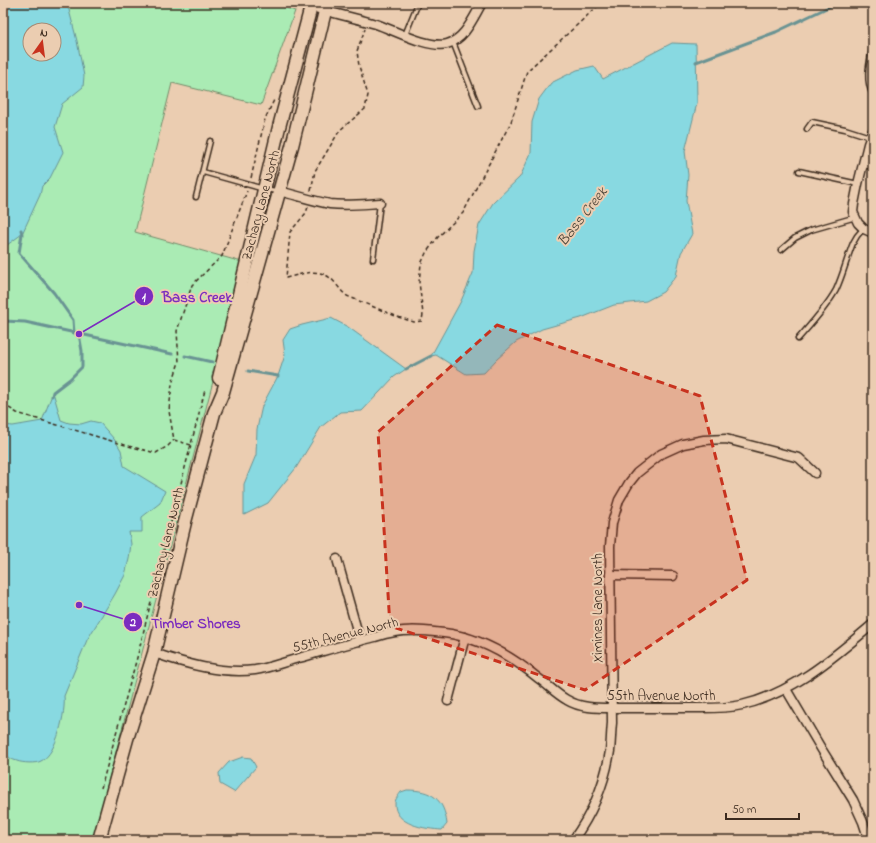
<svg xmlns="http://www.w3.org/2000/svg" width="876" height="843" font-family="'Indie Flower',sans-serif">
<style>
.green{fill:#aaebb4;stroke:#728a69;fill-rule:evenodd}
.water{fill:#88d9e1;stroke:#699393;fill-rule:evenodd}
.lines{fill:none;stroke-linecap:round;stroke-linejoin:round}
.stream{stroke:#699393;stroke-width:3}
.lane-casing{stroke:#3b2a1e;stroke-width:7}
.street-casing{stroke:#3b2a1e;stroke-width:11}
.secondary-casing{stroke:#3b2a1e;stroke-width:15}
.path{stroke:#3b2a1e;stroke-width:1.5;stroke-dasharray:4 3;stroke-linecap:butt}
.lane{stroke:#ebcdb1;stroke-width:4}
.street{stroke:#ebcdb1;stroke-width:8}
.secondary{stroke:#ebcdb1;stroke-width:12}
.marked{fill:#c8321e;fill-opacity:0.2;stroke:#c8321e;stroke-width:3;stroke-dasharray:8 5;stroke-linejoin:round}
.labels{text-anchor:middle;stroke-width:4;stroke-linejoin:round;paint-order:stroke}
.street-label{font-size:14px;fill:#3b2a1e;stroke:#ebcdb1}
.water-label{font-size:15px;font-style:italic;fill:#433c32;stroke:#ebcdb1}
.leader{fill:none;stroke:#7b2cbf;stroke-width:1.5}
.callout-dot{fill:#7b2cbf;stroke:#ebcdb1;stroke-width:1.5}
.mark-label{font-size:12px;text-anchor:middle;font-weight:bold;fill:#fff}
.callout-label{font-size:15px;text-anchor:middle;font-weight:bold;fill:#7b2cbf;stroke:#ebcdb1;stroke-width:4;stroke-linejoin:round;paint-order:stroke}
</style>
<rect width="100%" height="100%" fill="#ebcdb1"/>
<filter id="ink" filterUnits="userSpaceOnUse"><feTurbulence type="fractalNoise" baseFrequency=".025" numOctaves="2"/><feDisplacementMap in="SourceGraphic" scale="8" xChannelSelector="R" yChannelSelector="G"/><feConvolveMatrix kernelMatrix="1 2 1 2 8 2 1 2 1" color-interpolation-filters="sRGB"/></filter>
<g filter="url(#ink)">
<path class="green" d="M3,3H273L295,11L261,105L172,83L135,232L242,262L216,370L93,840H3ZM30,30H54V54H30Z"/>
<g class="water">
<path d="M3,3H64L68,6L77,41L84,76L83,87L62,104L55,127L63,152L50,178L42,186L40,195L22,234L3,248ZM30,30H54V54H30Z"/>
<polygon points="672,43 696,44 697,103 685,151 688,175 686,201 692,234 681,253 676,276 663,292 646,301 614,305 581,318 542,329 516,342 496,360 484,373 466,374 436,355 431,356 461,301 473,273 474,251 479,225 493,203 520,177 531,153 532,122 539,99 551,83 577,70 594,66 603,79"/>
<polygon points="331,318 348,327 406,369 394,377 362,411 340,412 321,427 296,468 268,503 244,515 244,484 256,455 257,429 262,406 278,376 285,355 283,340 290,329 302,325"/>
<path d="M53,392L61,420L69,423L81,424L91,421L100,423L114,439L121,450L124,466L165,491L160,503L142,517V532H129L131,544L129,559L125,575L115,594L87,640L64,696C66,711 57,754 41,761C36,764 22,763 17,761C12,760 7,756 3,753V425L13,426L42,421Z"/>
<polygon points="243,757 251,758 256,767 234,792 220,784 219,773 229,762"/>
<path d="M407,790C432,790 444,799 447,824L442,830C426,829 394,825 395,803C395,799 399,795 401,792Z"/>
</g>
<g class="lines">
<g class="stream">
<polyline points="696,62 776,32 837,3"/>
<polyline points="21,230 22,234 19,253 54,293 73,320 74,333"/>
<polyline points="3,321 25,322 172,354"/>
<polyline points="185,356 212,362"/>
<polyline points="406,369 431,356"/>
<polyline points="248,371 278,376"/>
<polyline points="52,396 53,392 70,379 82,367 82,351 79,334"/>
</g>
<defs>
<g id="lane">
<polyline points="405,35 418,3"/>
<polyline points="453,42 478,106"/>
<path d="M872,50C869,64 865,81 873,95"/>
<polyline points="807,129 812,122 845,129 870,137"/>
<polyline points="863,165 873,167"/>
<polyline points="799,171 858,184"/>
<polyline points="203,172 264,189 277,191"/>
<polyline points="196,197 210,141"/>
<polyline points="781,250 795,238 811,230 856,217"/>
<polyline points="373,259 380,203"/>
<path d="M798,339C811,324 826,308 836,290C843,275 847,258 853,243L857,236L863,229"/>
</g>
<g id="street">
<path d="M301,3L311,7C333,13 355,18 376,24C394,30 429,49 447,44C465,39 473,18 482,3"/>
<polyline points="873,131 868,144 858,184 854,204 853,212 858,223 864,229 873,233"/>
<path d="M279,191C296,195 313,201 330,204C347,206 364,204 380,203"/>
<polyline points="337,559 360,641"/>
<polyline points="610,575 673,576"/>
<path d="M154,653C186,664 220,674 255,670C269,668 284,662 299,658C324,651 349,643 375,637C381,635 388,633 395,632C411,629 428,631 444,633C479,637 511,656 538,678C548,685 556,694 567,700C580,708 597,708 611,708C637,708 662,708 687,708C706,708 724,709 742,705C792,694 835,656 873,624"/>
<polyline points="786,689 822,750 853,800 863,822 869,840"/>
<polyline points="448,701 465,637"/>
<path d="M573,840C592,814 605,783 610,751C611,742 611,732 612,723L610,546L612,523L619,500L629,483L637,473L661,454L683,444L704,440L726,439L799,458L815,473"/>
</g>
<g id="secondary">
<polyline points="219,378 279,127 312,3"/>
<polyline points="99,840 127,739 154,653 185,522 214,413 223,392 292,146 307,85 327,3"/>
</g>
</defs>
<use href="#lane" class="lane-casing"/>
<use href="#street" class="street-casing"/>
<use href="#secondary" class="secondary-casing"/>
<g class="path">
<polyline points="251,178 265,119 274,100"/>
<polyline points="311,191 315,171 340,130 365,109 368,95 359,66 357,51 365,29"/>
<path d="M308,207L306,213L290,232L286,278C305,273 322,266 336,284C340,289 342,292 347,296L398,317L414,322L422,321L423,314L419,282L421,264L426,253L438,237L463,213L511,122L527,71L601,3"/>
<polyline points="3,404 17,413 132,447 156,453 168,446 174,440"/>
<polyline points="191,445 174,440 169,411 172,384 179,362 177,331 192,285 222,256 247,191"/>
<polyline points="101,788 138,654 161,561 205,390"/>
</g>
<use href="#lane" class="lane"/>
<use href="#street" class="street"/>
<use href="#secondary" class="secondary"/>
</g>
</g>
<path class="marked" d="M497,325L700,396L747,580L585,690L390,626L378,432Z"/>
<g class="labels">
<g class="street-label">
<text transform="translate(260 205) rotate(-75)" y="5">Zachary Lane North</text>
<text transform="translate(165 542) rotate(-76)" y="5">Zachary Lane North</text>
<text transform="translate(597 608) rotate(-90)" y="5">Ximines Lane North</text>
<text transform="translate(345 634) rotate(-14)" y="5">55th Avenue North</text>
<text x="661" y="700">55th Avenue North</text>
</g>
<g class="water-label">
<text transform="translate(582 216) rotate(-52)" y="5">Bass Creek</text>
</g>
</g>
<path class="leader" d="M79 334L144 296M79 605L133 622"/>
<g class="callout-dot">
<circle cx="79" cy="334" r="4"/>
<circle cx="79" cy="605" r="4"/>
<circle cx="144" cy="296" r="10"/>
<circle cx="133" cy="622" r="10"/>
</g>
<g class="mark-label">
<text x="144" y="301">1</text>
<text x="133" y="626">2</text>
</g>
<g class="callout-label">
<text x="197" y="302">Bass Creek</text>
<text x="196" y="628">Timber Shores</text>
</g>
<rect width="876" height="843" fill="none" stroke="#ebcdb1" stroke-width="16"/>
<rect x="8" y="8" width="860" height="827" fill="none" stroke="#3b2a1e" stroke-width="1.5" filter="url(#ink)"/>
<g transform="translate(42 42) rotate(14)"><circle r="19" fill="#ebcdb1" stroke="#a58c76"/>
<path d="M0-3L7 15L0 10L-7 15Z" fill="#c8321e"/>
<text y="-6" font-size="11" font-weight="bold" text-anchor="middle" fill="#3b2a1e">N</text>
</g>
<path d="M726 813v6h73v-6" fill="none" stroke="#3b2a1e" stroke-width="2"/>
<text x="732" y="813" font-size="12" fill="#3b2a1e" stroke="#ebcdb1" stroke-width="3" paint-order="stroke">50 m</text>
</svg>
